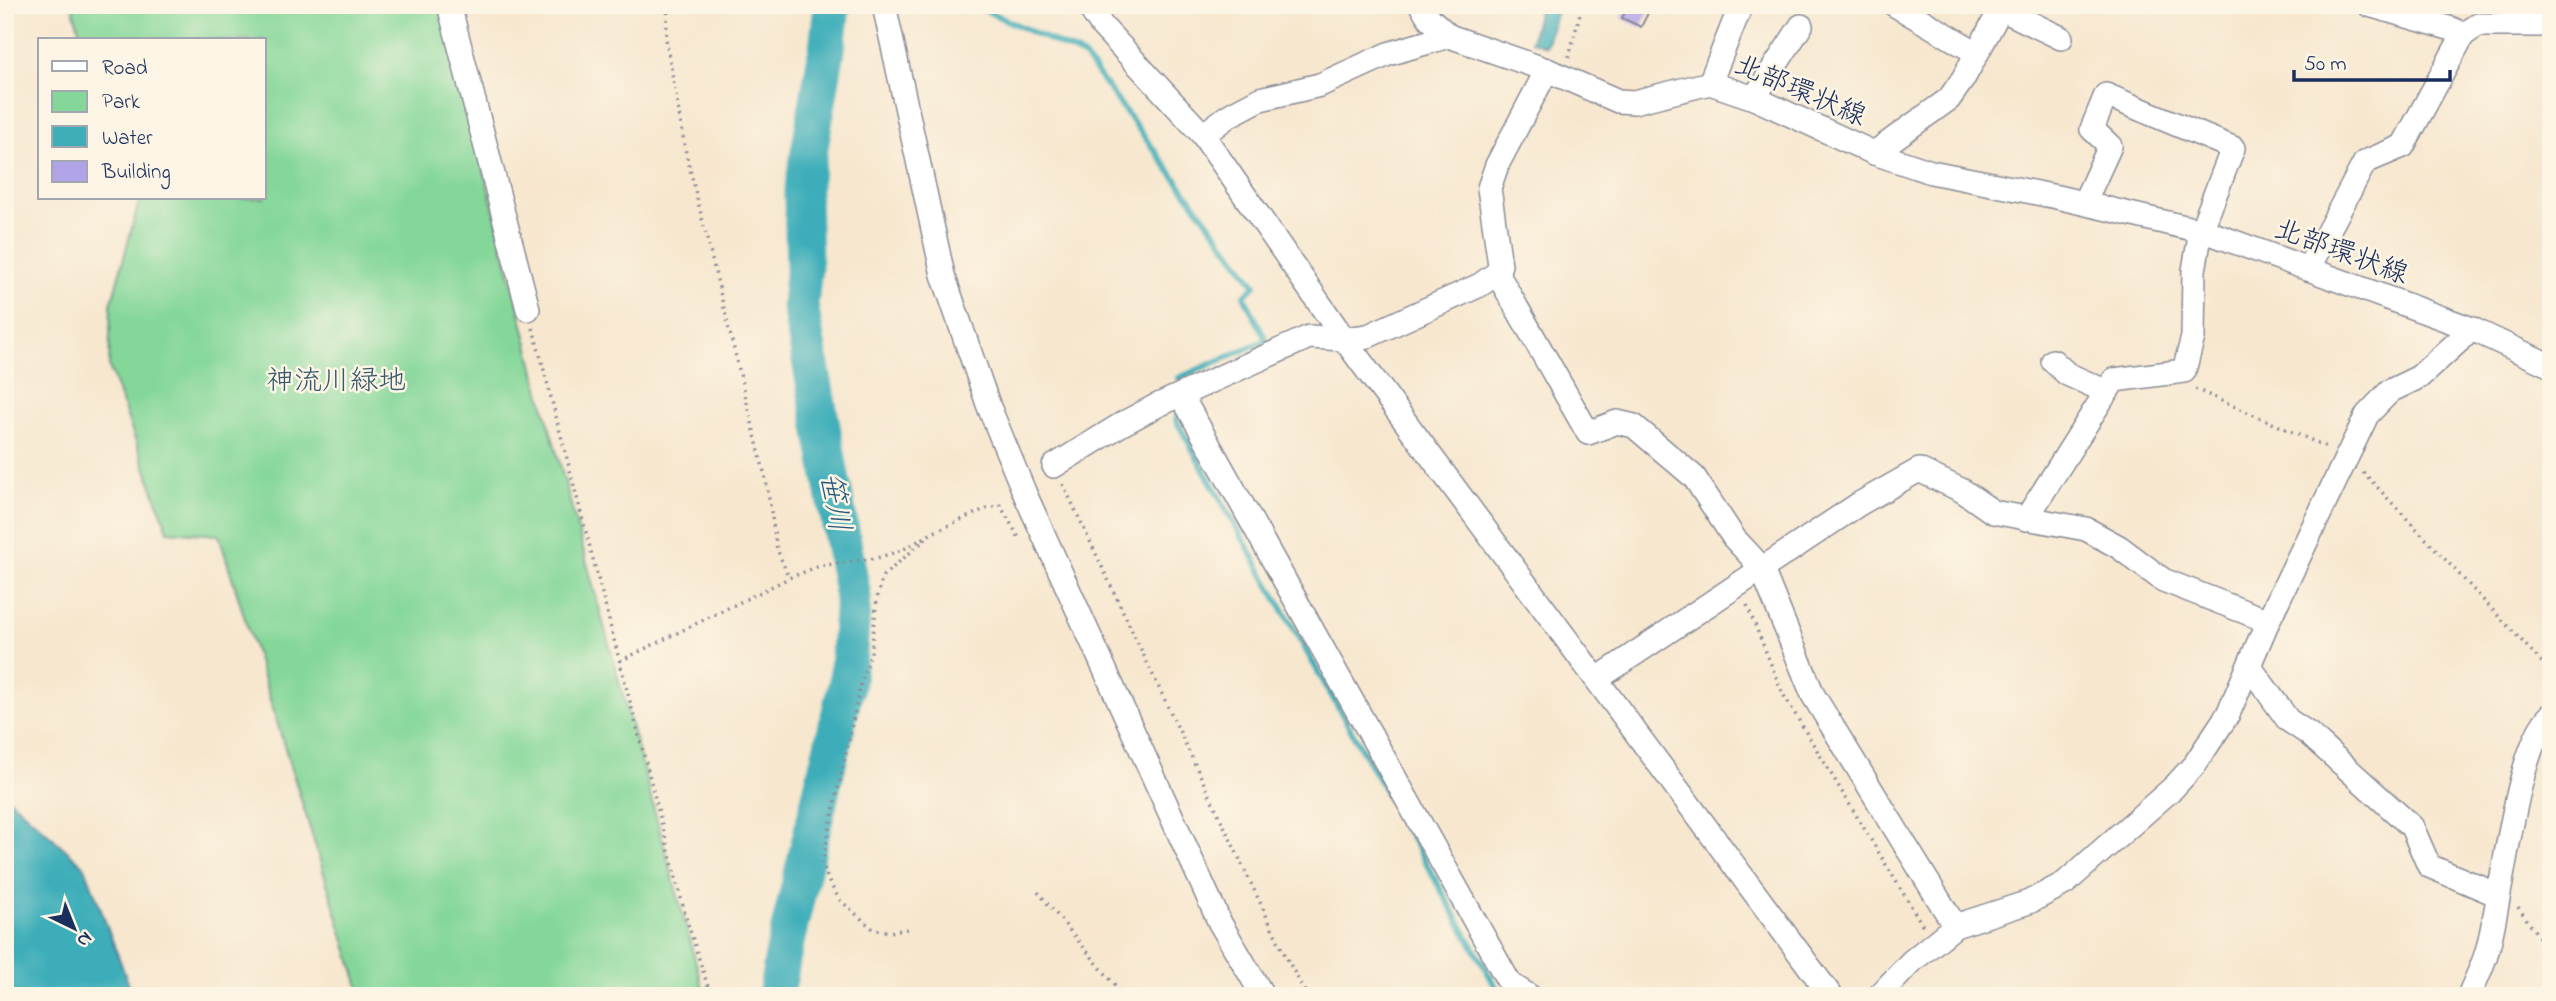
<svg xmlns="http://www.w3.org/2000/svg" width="2556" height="1001" font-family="'Indie Flower','Klee One',sans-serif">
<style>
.green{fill:#84d799;stroke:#50837c;stroke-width:2}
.water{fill:#3eaeb9;stroke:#2c6e8c;stroke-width:2}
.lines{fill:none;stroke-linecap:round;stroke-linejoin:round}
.stream{stroke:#3eaeb9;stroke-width:6}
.river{stroke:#3eaeb9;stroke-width:37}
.building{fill:#b0a3e7}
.minor-casing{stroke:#898b96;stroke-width:26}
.path{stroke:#898b96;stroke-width:3.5;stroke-dasharray:2 5;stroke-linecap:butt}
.minor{stroke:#fff;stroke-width:23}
.labels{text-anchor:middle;stroke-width:5;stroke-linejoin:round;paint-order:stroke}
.street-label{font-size:28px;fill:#1b2f5e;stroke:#fcf5e5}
.park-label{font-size:28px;fill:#35596d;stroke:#fcf5e5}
.water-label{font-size:30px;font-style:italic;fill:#275b7e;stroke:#fcf5e5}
</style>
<rect width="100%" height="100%" fill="#fcf5e5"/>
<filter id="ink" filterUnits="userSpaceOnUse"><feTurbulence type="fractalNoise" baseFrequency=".0143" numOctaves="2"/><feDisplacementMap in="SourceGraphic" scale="14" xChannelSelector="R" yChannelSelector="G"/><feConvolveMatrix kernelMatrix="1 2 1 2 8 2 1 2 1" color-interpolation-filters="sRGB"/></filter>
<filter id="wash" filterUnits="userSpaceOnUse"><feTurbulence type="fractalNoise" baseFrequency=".00686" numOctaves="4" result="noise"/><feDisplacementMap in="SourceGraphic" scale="28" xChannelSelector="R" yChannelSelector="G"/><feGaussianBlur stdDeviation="1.57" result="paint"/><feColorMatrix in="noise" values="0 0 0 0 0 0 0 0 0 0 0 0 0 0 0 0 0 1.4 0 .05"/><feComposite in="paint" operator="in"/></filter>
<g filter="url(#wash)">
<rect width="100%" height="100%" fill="#f7e7cf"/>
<polygon class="green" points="72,5 442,5 538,384 705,996 362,996 219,535 168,531 109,366 111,305 140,198 264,198 264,40 82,40"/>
<g class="water">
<polygon points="1540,5 1559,5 1546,46 1531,41"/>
<polygon points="5,795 85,867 133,996 5,996"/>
</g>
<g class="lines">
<g class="stream">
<polyline points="974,5 1084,56 1255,285 1244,296 1266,340 1179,378"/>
<polyline points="1177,416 1176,420 1501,996"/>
</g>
<polyline class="river" points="776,996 783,955 847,682 853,597 800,305 804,265 802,193 827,49 832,5"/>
</g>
<g id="blocks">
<polygon class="building" points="1629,5 1652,5 1641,27 1622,18"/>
</g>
</g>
<g filter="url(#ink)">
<use href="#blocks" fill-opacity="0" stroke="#898b96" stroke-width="2"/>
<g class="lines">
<defs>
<g id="minor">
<polyline points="449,5 528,309"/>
<polyline points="884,5 943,275 989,407 1025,494 1220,923 1263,996"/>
<polyline points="1088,5 1102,26 1203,135 1344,339 1831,996"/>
<polyline points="1421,5 1430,19 1449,36"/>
<polyline points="1895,5 1977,53"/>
<polyline points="2369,5 2452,29 2463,35"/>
<polyline points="2001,9 2061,38"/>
<polyline points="1710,83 1741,5"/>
<polyline points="1754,98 1801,26"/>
<polyline points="1203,135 1228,116 1260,99 1320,85 1388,54 1449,36 1547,70 1618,101 1634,102 1710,83 1754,98 1874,153 1931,172 2057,197 2210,233 2472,329 2551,366"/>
<polyline points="1874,153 1949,99 1963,79 2003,5"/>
<polyline points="2308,269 2365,162 2403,146 2463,35 2478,25 2551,25"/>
<polyline points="1497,273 1588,433 1617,422 1634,426 1694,477 1734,538 1761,567 1813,695 1955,926"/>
<polyline points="2053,361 2067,374 2107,392"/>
<polyline points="1181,395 1510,984 1529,996"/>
<polyline points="1054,466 1122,424 1156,406 1309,337 1344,339 1368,336 1480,285 1497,273 1500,265 1489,188 1497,165 1547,70"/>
<polyline points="2026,519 2114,380 2184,371 2193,337 2194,270 2201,231 2233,148 2106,95 2092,129 2110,146 2084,203"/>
<polyline points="2250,667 2288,720 2309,734 2412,827 2429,866 2498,895"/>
<polyline points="1597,679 1859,504 1919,470 1963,491 1993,512 2086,529 2119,547 2163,580 2268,621"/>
<polyline points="1879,996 1912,961 1955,926 2029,902 2065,883 2174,787 2195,764 2228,714 2268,621 2367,415 2390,391 2419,377 2472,329"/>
<path d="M2469,996C2475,981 2483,966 2487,951C2502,900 2516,745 2551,715"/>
</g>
</defs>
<use href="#minor" class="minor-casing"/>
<g class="path">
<polyline points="668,5 666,39 686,153 766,480 777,549 789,578"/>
<polyline points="1569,57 1582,5"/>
<polyline points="533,328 687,921 711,996"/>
<polyline points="2195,389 2329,448"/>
<polyline points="2363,472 2551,672"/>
<polyline points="1063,484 1282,949 1307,996"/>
<polyline points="1747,605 1783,694 1923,926"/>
<polyline points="620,661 789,578 819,566 877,558 902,550 934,532 985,509 1000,505 1019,538"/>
<polyline points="1038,892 1124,996"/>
<polyline points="2518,907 2551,954"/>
<polyline points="907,929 890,932 873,929 840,900 829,882 822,863 861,683 871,653 877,598 883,576 928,537"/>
</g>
<use href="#minor" class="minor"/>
</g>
</g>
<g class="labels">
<g class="street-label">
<text transform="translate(1801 89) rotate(23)" y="10">北部環状線</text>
<text transform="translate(2342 250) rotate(20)" y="10">北部環状線</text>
</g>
<g class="park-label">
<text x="336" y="389">神流川緑地</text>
</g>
<g class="water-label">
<text transform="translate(836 502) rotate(80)" y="10">笹川</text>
</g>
</g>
<rect width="2556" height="1001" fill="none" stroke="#fcf5e5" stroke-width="28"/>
<rect x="38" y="38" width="228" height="161" fill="#fcf5e5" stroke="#a2a6af" stroke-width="2"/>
<rect x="52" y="61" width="35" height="10" fill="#ffffff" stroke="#a2a6af" stroke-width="2"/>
<text x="102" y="74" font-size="21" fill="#1b2f5e">Road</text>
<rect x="52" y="91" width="35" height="21" fill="#84d799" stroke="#a2a6af" stroke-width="2"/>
<text x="102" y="108" font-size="21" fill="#1b2f5e">Park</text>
<rect x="52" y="126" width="35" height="21" fill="#3eaeb9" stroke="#a2a6af" stroke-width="2"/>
<text x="102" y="144" font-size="21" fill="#1b2f5e">Water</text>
<rect x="52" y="161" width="35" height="21" fill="#b0a3e7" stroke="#a2a6af" stroke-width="2"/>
<text x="102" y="178" font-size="21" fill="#1b2f5e">Building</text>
<g transform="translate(74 928) rotate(137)" stroke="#fcf5e5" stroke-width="5" paint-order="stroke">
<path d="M0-5L12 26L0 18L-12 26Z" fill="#1b2f5e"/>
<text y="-10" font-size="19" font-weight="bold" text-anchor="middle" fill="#1b2f5e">N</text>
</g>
<path d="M2294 70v10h156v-10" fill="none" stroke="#1b2f5e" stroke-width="3.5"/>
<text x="2304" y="70" font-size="21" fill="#1b2f5e" stroke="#fcf5e5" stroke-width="5" paint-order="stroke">50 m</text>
</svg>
